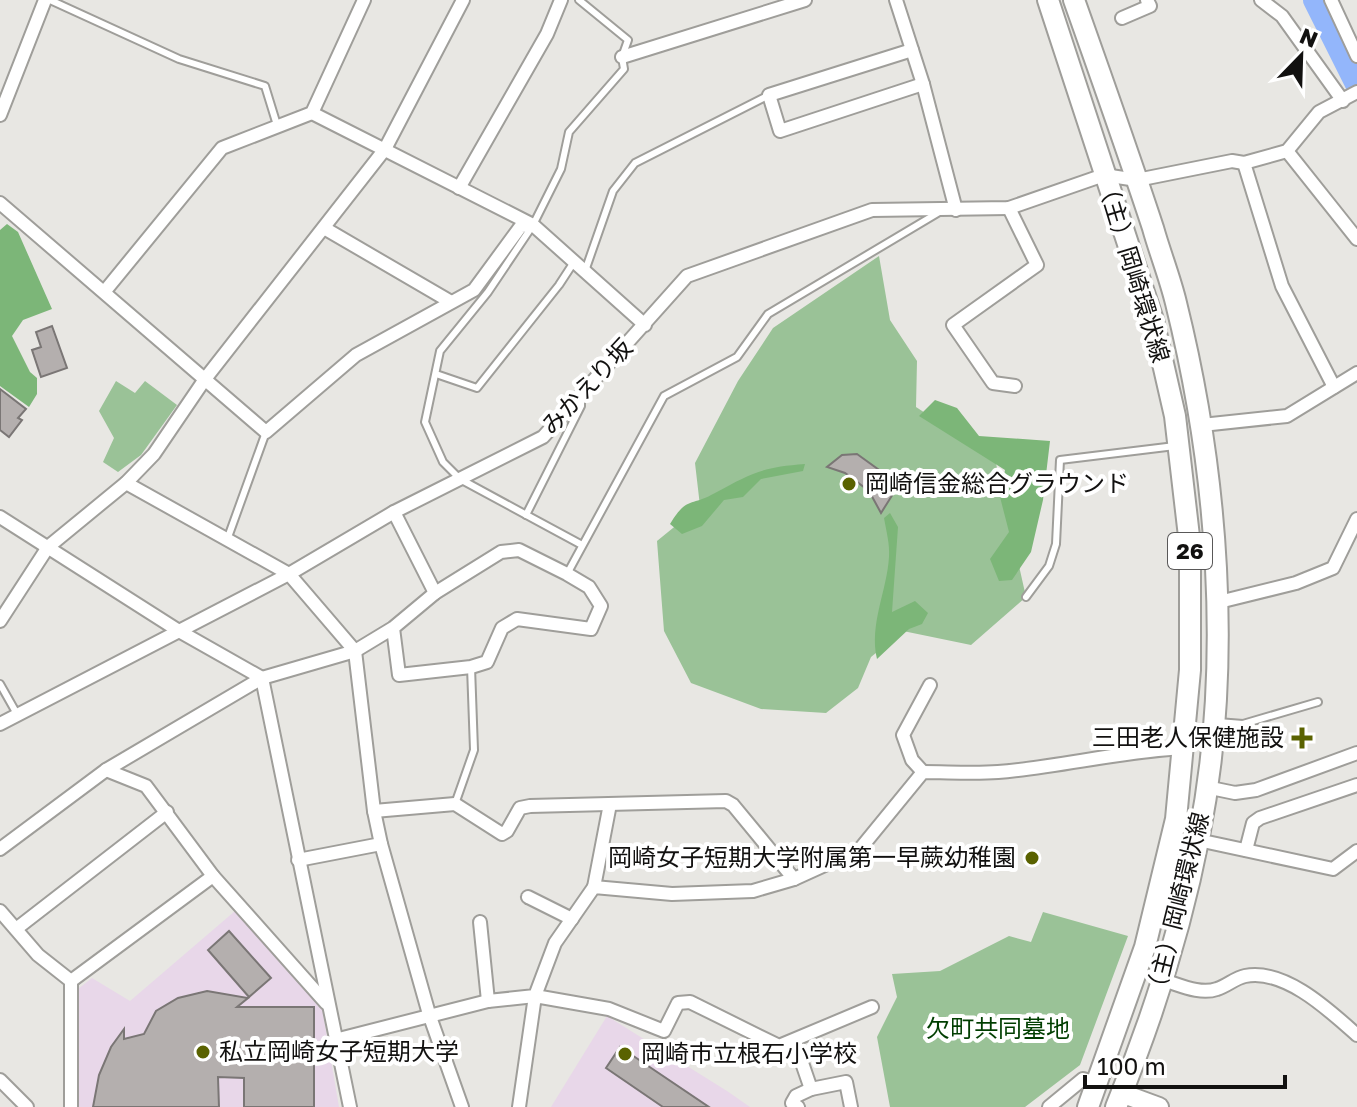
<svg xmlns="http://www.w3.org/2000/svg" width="1357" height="1107" font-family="'Golos Text','Noto Sans JP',sans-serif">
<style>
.education{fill:#e8d7e9}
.green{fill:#9ac297}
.forest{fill:#7cb678}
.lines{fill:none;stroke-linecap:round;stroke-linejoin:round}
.river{stroke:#93b6fb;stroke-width:24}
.building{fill:#b4afae;stroke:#7a7675;stroke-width:2}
.lane-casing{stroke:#9f9e9a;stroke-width:10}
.street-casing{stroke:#9f9e9a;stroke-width:16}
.secondary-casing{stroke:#9f9e9a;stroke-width:22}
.primary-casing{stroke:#9f9e9a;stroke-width:24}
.lane{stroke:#fff;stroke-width:6}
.street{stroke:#fff;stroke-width:12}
.secondary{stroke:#fff;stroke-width:18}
.primary{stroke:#fff;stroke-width:20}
.poi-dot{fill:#5a6200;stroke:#fff;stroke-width:3}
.labels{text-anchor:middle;stroke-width:8;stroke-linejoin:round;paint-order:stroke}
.shield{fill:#fff;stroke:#595858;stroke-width:2}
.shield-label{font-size:22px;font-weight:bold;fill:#121110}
.street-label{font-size:24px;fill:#121110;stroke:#fff}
.poi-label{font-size:24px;fill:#121110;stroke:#fff;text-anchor:start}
.park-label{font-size:24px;fill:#003e00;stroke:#fff}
</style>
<rect width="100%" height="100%" fill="#e8e7e3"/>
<g class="education">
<polygon points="235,911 322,1008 339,1107 78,1107 78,989 92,978 130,1001"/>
<polygon points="607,1016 727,1091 750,1107 551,1107"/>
</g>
<g class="green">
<polygon points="879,256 890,320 917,361 916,407 995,459 1026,597 971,645 903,631 871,657 858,688 826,713 761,709 691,683 664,631 657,541 700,506 695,463 738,381 773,328"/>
<polygon points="116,381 135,393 145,381 177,405 141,455 118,472 103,462 114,438 99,411"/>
<polygon points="1043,912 1128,936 1080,1065 1025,1107 890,1107 877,1037 897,997 892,974 940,971 1009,936 1031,942"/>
</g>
<g class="forest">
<polygon points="7,224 18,232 52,309 23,320 12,336 30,372 37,378 37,394 29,407 0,386 0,230"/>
<polygon points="935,400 957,408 979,436 1050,441 1043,500 1031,552 1012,580 999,581 990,559 1009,532 1000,497 1005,470 919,416"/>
<path d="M805,464L803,471L761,479L743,497L724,500L702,526L682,534L670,524C687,496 690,507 715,493C752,473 763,467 805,464Z"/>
<path d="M890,513L898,527L892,612L915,601L928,613L922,624L909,629L877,659C869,624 887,591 889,557C890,544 886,530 884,518Z"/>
</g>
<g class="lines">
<polyline class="river" points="1315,0 1357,84"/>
</g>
<g class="building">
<polygon points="52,326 67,368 41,377 32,350 41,347 36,332"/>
<polygon points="0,389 26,409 18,418 22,420 9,437 0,430"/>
<polygon points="857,454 886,475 893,494 881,513 869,491 845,473 827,467 842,455"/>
<polygon points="229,931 271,978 249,997 208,950"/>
<polygon points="207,991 248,998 237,1007 314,1007 314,1107 244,1107 244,1078 218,1077 219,1107 93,1107 99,1075 111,1047 124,1029 124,1039 144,1034 156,1011 178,998"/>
<polygon points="620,1047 709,1107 663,1107 606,1068"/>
</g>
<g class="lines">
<defs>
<g id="lane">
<polyline points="50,0 179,59 265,86 277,125"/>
<polyline points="579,0 628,40 622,57 624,69 569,132 561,169 533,225 488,292 440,351 425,422 443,462 460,479 582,545"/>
<polyline points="585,271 613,191 635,163 769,95"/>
<polyline points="436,374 477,388 559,285 574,262"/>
<polyline points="526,515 581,406 581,397"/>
<polyline points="227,540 266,432"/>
<polyline points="567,574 664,396 737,357 768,314 941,211"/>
<polyline points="1026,597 1049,566 1056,544 1060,460 1175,446"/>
<polyline points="0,684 17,714"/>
<polyline points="1218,722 1243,724 1318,702"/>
<polyline points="455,804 474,750 471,667"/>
</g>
<g id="street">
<polyline points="896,0 923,84 956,210"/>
<polyline points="1261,0 1282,16 1343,101"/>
<polyline points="1331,0 1357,56"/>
<polyline points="1122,18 1150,6 1147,0"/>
<polyline points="912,50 769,95 780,131 923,84"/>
<polyline points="622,57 805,0"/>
<polyline points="312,113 533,225 645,325"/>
<polyline points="0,115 45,0"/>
<polyline points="1287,151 1357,239"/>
<polyline points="1244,163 1282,286 1334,387"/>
<polyline points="459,188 547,34 561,0"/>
<polyline points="0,203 266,432 356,355 474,290 521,226 533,225"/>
<polyline points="1009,208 1037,265 953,325 993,383 1015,386"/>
<polyline points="324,228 451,302"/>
<polyline points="105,291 222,148 312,113 364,0"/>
<polyline points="1202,425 1287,416 1357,373"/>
<polyline points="126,483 289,574 355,651 374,811 381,844 429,1014 462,1107"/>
<polyline points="394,512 435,593"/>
<polyline points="0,517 179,631 262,678 350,1107"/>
<polyline points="1219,602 1296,583 1333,568 1357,519"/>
<polyline points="0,621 48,547 126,483 154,454 205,379 385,149 463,0"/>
<polyline points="0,724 289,574 394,512 543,437 687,276 872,210 1009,208 1104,175 1137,180 1232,161 1244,163 1287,151 1319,112 1357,92"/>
<polyline points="106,770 146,786 213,876 326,1003"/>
<polyline points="923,772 912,760 903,735 930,685"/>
<polyline points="1206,787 1235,793 1256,790 1357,753"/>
<polyline points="374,811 455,804 502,834 507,831 520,808 530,806 726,801 733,805 794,879"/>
<polyline points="1198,840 1333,869 1357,851"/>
<polyline points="0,849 106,770 262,678 355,651 393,628 435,593 501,552 519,550 567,574 589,587 601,606 591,629 517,619 502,628 487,662 471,667 399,675 393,628"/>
<polyline points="1246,850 1253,823 1260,818 1357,785"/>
<polyline points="298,860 381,844"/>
<polyline points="594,887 610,804"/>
<polyline points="528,897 572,919"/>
<polyline points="0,911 38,955 71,981"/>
<polyline points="480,922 488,1001"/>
<polyline points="16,929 167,812"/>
<path d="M1163,980C1180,985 1200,995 1217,989C1227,986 1235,978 1245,976C1285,968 1330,1011 1357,1035"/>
<polyline points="71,981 213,876"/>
<path d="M335,1040L488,1001L535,996L555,943L594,887L672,894L753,891L794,879L860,849L923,772C948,772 973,774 998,772C1060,767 1121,751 1184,748"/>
<polyline points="779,1046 801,1060 811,1089 846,1082 851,1107"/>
<polyline points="0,1080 27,1107"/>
<polyline points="71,1107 71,981"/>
<polyline points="519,1107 535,996 609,1009 664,1031 678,1003 690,1002 779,1046 872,1007"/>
<polyline points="798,1107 792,1103 796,1096 811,1089"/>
<polyline points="1049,1107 1083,1079 1098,1083"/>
</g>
<polyline id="secondary" points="1121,1093 1159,1107"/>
<g id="primary">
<polyline points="1048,0 1153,320 1175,416 1190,545 1190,670 1176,819 1145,947 1088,1107"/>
<path d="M1074,0C1101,76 1128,152 1153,228C1160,253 1170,278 1176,303C1218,472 1233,664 1199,836C1181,929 1152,1020 1116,1107"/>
</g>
</defs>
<use href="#lane" class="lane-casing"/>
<use href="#street" class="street-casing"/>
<use href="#secondary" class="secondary-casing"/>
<use href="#primary" class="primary-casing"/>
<use href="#lane" class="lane"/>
<use href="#street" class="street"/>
<use href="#secondary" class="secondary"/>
<use href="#primary" class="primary"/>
</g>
<g class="poi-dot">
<circle cx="849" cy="484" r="8"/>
<path d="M1298 726h8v8h8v8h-8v8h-8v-8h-8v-8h8z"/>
<circle cx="1032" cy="858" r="8"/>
<circle cx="203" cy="1052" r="8"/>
<circle cx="625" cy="1054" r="8"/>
</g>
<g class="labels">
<rect class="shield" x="1168" y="533" width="44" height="36" rx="6"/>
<g class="shield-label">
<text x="1190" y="559">26</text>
</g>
<g class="street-label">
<text transform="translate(1133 270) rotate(73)" y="8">（主）岡崎環状線</text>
<text transform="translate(587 387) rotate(-47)" y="8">みかえり坂</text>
<text transform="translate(1178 906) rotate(-76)" y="8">（主）岡崎環状線</text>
</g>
<g class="poi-label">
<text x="865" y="492">岡崎信金総合グラウンド</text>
<text x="1284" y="746" text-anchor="end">三田老人保健施設</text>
<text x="1016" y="866" text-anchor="end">岡崎女子短期大学附属第一早蕨幼稚園</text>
<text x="219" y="1060">私立岡崎女子短期大学</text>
<text x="641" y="1062">岡崎市立根石小学校</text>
</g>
<g class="park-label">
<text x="998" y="1037">欠町共同墓地</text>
</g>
</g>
<g transform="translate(1301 56) rotate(23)" stroke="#ffffff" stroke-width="6" paint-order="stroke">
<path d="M0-6L14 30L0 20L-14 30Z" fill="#121110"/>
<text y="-12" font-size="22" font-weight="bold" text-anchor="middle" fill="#121110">N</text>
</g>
<path d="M1085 1075v12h200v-12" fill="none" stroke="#121110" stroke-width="4"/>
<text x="1097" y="1075" font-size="24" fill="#121110" stroke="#ffffff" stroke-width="6" paint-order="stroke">100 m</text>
</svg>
